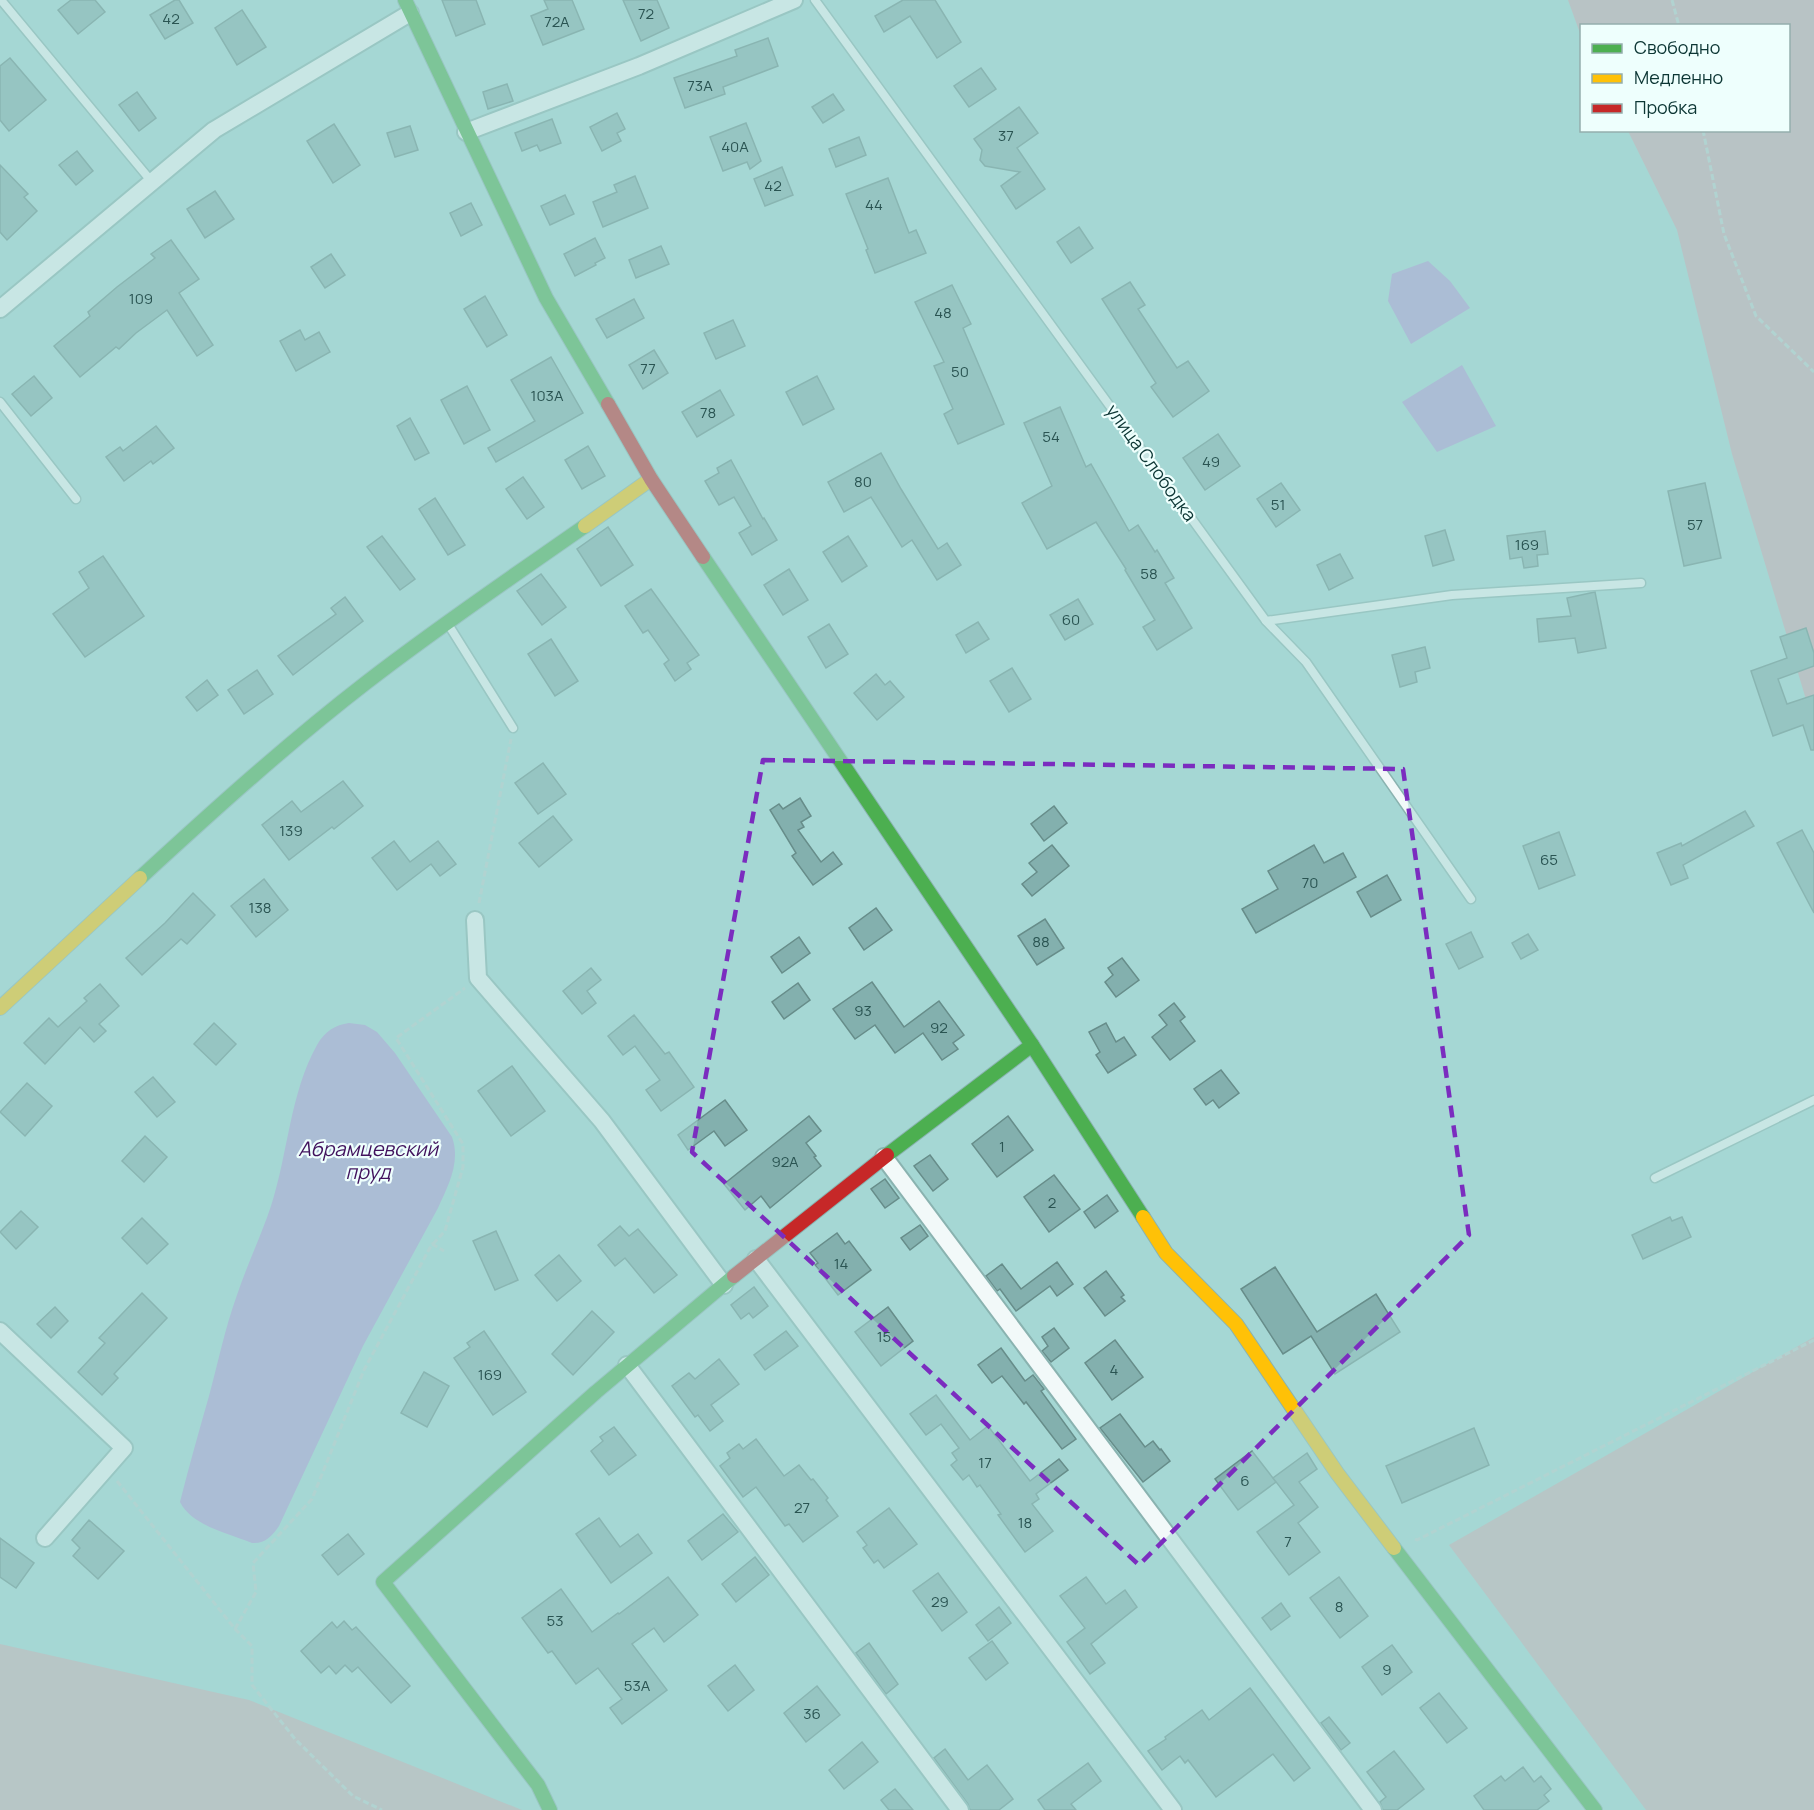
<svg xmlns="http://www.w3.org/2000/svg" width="1814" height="1810" font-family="Manrope,sans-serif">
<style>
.green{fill:#ccb1b7}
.forest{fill:#cfabb4}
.water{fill:#b19ed8}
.building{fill:#83b0ae;stroke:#678d8a;stroke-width:1.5}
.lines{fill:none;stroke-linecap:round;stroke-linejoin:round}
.lane-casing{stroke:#8ab3b0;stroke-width:11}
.street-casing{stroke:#8ab3b0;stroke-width:20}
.fast-casing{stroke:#8ab3b0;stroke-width:16}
.slow-casing{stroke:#8ab3b0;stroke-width:16}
.jam-casing{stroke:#8ab3b0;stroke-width:16}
.path{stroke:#bfcfce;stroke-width:3;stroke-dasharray:6 3;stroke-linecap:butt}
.lane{stroke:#f2f9f9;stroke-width:8}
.street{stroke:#f2f9f9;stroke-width:16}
.fast{stroke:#4caf50;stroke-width:14}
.slow{stroke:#ffc107;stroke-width:14}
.jam{stroke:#c62828;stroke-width:14}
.marked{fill:none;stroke:#7b2cbf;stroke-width:4.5;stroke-dasharray:12 8;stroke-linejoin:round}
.labels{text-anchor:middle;stroke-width:4.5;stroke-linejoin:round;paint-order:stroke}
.number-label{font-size:15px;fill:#2a5452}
.street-label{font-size:18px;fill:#0c3634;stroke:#eefffd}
.water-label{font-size:20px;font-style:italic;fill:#41125d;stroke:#eefffd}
</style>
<rect width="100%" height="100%" fill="#a5d7d4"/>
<g class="green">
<polygon points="1814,1337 1814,1810 1646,1810 1449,1545"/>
<polygon points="0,1644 249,1700 522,1810 0,1810"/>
</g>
<polygon class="forest" points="1568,0 1814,0 1814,726 1732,454 1677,230 1628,131 1788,130 1788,26 1582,26 1581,36"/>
<g class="water">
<polygon points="1428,261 1450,281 1470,308 1411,344 1388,301 1392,274"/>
<polygon points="1462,365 1496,426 1437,452 1402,402"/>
<path d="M349,1023L365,1025L377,1032L395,1053L452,1137C461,1162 448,1186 438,1208L363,1346L279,1526C272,1536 265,1544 252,1543C228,1533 192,1526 180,1502C189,1466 199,1431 209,1396C218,1363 225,1328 237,1295C247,1265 261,1236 271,1206C288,1154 290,1093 317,1045C325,1031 335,1025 349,1023Z"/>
</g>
<g class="building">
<polygon points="71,0 95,0 105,12 78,34 58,10"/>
<polygon points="175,0 179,0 193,23 165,39 150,15"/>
<polygon points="442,0 476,0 485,24 456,36"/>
<polygon points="544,0 572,0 584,29 543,45 531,16 548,9"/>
<polygon points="623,0 657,0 669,28 641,41"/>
<polygon points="903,0 935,0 961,42 937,58 910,16 884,32 875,16"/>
<polygon points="242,10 266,47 237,65 215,28"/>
<polygon points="768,38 778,66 723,87 725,94 685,108 674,78 737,56 735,50"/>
<polygon points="10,58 46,100 9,131 0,120 0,66"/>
<polygon points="981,68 996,89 969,107 954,86"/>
<polygon points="507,84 513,101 488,109 483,92"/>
<polygon points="137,92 156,118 139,131 119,105"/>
<polygon points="833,94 844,110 823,123 812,107"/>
<polygon points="1019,107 1038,133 1017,148 1045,189 1016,209 1001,186 1020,172 985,166 980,160 982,150 974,139"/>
<polygon points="617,113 625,129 617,133 621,141 602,151 590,127"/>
<polygon points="552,119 561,143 540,151 537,145 522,151 515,133"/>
<polygon points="746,123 761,161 750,169 747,162 723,171 710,137"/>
<polygon points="334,124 360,165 333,183 307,141"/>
<polygon points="410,126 418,150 395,157 387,133"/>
<polygon points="859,137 866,155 836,167 829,149"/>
<polygon points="77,151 93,171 76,185 59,165"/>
<polygon points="0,165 28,194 24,197 37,211 7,240 0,232"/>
<polygon points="782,167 793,195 765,206 754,179"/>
<polygon points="635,176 648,208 603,227 593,202 617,192 614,185"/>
<polygon points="888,178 909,233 916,230 926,253 875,273 866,250 868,249 846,194"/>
<polygon points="215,191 234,219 205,238 187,209"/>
<polygon points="565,195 574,214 550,225 541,206"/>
<polygon points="471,203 482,225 461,236 450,213"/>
<polygon points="1079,227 1093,248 1071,263 1057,242"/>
<polygon points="595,238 605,258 595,263 596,265 575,276 564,254"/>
<polygon points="171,240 199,279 179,293 213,345 197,356 167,310 136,333 119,349 116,347 80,377 54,346 90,316 88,312 117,287 155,258 151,254"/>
<polygon points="661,246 669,264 636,278 629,260"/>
<polygon points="331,254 345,275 325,288 311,267"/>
<polygon points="1130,282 1145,305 1138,309 1177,368 1188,361 1209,391 1173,417 1151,387 1156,383 1102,299"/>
<polygon points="952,285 971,324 963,328 1004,424 958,444 944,414 953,409 934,366 944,362 915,302"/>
<polygon points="485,296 507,335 487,347 464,309"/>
<polygon points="634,299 644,318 607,338 596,319"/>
<polygon points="733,320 745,346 716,359 704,333"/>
<polygon points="300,330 305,340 319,332 330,352 296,371 280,341"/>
<polygon points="654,350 668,373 643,389 629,365"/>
<polygon points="551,357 583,413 496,462 488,448 535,421 511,380"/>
<polygon points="34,376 52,398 31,416 12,394"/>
<polygon points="817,376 834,409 803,425 786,392"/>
<polygon points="467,386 490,430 464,444 441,400"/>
<polygon points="720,390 734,415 697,437 682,412"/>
<polygon points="1060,407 1086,467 1091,464 1129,531 1138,525 1155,552 1157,550 1174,578 1165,583 1192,628 1157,650 1143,627 1155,620 1125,570 1126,569 1096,522 1047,549 1022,503 1052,486 1024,423"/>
<polygon points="410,418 429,453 415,460 397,426"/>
<polygon points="156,426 174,448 153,464 151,461 124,481 106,457 120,447 123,451"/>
<polygon points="1218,434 1240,466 1205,490 1183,458"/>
<polygon points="588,446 605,476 582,489 565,460"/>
<polygon points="881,453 901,489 938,549 947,543 961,565 937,580 912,540 902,547 871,497 844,512 828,482"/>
<polygon points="731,460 763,519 764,518 777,540 752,555 739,533 751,526 734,497 719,505 705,481 719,473 717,468"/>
<polygon points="523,477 544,507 527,519 506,489"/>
<polygon points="1281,483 1300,510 1276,527 1257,499"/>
<polygon points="1705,483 1721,558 1684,566 1668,491"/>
<polygon points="435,498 465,545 448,555 419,509"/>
<polygon points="608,527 633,565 601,586 577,549"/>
<polygon points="1445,530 1454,560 1433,566 1425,536"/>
<polygon points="1545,531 1548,554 1537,555 1538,566 1524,568 1522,557 1510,559 1507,536"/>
<polygon points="382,536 415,579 400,590 367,547"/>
<polygon points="848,536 867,566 842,582 823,552"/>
<polygon points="1340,554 1353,578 1329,590 1317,565"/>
<polygon points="103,556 144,616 85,657 53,614 89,588 79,572"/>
<polygon points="789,569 808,600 783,615 764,585"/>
<polygon points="541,574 566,607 542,625 517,591"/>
<polygon points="651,589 699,655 687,663 691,669 675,681 664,664 669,660 648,630 643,633 625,606"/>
<polygon points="1595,592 1606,648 1578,653 1575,638 1539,642 1537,619 1571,616 1567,598"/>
<polygon points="345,597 363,621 293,675 278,656 336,614 331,608"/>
<polygon points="1078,599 1093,624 1065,640 1050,615"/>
<polygon points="978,622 989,639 966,653 956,635"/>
<polygon points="829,624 848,654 826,668 808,637"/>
<polygon points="1806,628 1814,653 1814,666 1778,679 1787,704 1814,695 1814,750 1811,750 1803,725 1773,736 1751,671 1787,658 1780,637"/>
<polygon points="551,639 578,681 555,696 528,654"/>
<polygon points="1425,647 1430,668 1415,672 1417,682 1400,687 1392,655"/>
<polygon points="1012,668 1031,699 1009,712 990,681"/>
<polygon points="257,670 273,694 244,714 228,690"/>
<polygon points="876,674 885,685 890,681 904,697 877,720 854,693"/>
<polygon points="207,680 218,695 197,711 186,697"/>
<polygon points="543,763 566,794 538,814 515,783"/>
<polygon points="343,781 363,806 334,829 332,827 289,860 262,825 292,801 301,812"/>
<polygon points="800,798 811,816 801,822 804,827 798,830 821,862 833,852 842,864 813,885 792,856 796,853 770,810 779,804 783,809"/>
<polygon points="1054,806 1067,823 1044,841 1031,824"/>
<polygon points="1745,811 1754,826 1683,865 1688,878 1671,885 1657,853 1681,843 1682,846"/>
<polygon points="553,816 572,840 539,867 519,843"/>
<polygon points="1802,830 1814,853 1814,913 1777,843"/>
<polygon points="1559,832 1575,875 1539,889 1523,846"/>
<polygon points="394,841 410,862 438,841 456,864 440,876 431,864 397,890 372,858"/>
<polygon points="1052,845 1069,866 1032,896 1022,884 1037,872 1029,863"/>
<polygon points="1314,845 1324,863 1343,853 1356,877 1256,933 1242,909 1278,889 1268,871"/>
<polygon points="1387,875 1401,900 1371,917 1357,892"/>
<polygon points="264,879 288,910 256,937 231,906"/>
<polygon points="193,893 215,915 187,944 181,939 142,975 126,958 165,923"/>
<polygon points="876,908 892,930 864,950 849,928"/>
<polygon points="1045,919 1064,948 1037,965 1018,936"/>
<polygon points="1471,932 1483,957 1459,969 1446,944"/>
<polygon points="1528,934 1538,950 1521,959 1512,943"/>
<polygon points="799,937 810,953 782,973 771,957"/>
<polygon points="1122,958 1139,980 1116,997 1105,982 1113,975 1108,968"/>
<polygon points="591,968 601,980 587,991 596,1003 582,1014 563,991"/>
<polygon points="872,982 904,1027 939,1001 964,1035 953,1043 958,1049 942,1060 923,1033 895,1053 875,1025 855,1039 833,1009"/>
<polygon points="798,983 810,1000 784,1019 772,1002"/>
<polygon points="100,984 119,1006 99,1024 106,1031 94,1042 80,1027 45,1064 24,1043 49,1018 58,1027 87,1001 84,998"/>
<polygon points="1174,1003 1185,1017 1180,1021 1195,1041 1170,1060 1152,1037 1167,1025 1159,1015"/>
<polygon points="634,1015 665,1054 669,1052 694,1087 661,1111 646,1090 660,1080 635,1046 623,1055 608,1036"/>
<polygon points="214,1023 236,1044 216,1065 194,1044"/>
<polygon points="1106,1023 1116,1042 1124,1037 1136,1055 1108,1073 1096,1055 1100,1052 1089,1032"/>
<polygon points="512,1066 545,1111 511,1136 478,1091"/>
<polygon points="1221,1070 1239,1093 1219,1108 1213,1100 1206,1105 1194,1089"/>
<polygon points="153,1077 175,1102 157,1117 135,1092"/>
<polygon points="27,1083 52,1106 25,1136 0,1112"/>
<polygon points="725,1100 747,1130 725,1146 714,1131 688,1150 678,1135"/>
<polygon points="809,1116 821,1131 806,1143 816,1156 814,1157 821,1166 770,1208 761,1196 745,1210 724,1184"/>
<polygon points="1008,1116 1033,1150 997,1177 972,1144"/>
<polygon points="145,1136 167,1157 144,1182 122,1161"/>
<polygon points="930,1155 948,1179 933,1191 914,1166"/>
<polygon points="1054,1175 1080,1209 1049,1232 1024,1197"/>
<polygon points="885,1179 899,1198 885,1208 871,1189"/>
<polygon points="1107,1195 1118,1211 1095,1228 1084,1212"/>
<polygon points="21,1211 38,1227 16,1249 0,1232"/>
<polygon points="1670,1217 1672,1221 1682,1217 1691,1237 1643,1259 1632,1235"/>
<polygon points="142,1218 168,1244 147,1264 122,1238"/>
<polygon points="920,1225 928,1236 910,1250 901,1238"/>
<polygon points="620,1226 629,1236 638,1229 677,1275 654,1293 625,1258 615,1266 598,1245"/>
<polygon points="496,1231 518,1280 495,1290 473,1241"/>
<polygon points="837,1233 845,1244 849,1241 871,1270 838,1295 815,1265 818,1263 810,1253"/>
<polygon points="559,1255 581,1281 557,1301 535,1275"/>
<polygon points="1057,1262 1073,1284 1057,1296 1050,1286 1016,1311 1000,1289 997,1291 986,1276 1002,1264 1021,1289"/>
<polygon points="1275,1267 1317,1332 1376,1294 1400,1332 1335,1374 1311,1336 1283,1354 1241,1289"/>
<polygon points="1106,1271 1124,1295 1121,1297 1125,1301 1105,1316 1084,1288"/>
<polygon points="754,1287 768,1306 753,1318 749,1313 741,1319 731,1305"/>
<polygon points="142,1293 167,1318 114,1374 118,1378 102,1395 78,1372 105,1343 99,1338"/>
<polygon points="55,1307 68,1321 51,1338 37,1324"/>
<polygon points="888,1307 913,1341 881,1366 855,1332"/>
<polygon points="592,1311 614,1332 573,1375 552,1354"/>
<polygon points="1054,1328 1069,1348 1051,1362 1042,1351 1048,1346 1042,1337"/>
<polygon points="484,1331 526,1392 493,1415 454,1358 470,1347 467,1343"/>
<polygon points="786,1331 798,1346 765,1370 754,1355"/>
<polygon points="1115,1340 1143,1377 1112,1400 1085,1363"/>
<polygon points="1001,1348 1025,1381 1033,1375 1044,1389 1041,1391 1076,1439 1062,1449 1026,1402 1024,1404 1002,1376 992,1383 978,1365"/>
<polygon points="719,1359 739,1384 711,1405 723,1421 710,1431 698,1415 695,1417 672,1386 689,1373 695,1379"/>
<polygon points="424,1372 449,1386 427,1427 401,1413"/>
<polygon points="936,1395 970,1440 988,1426 1030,1481 1059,1459 1068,1470 1036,1494 1039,1499 1032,1504 1053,1531 1025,1552 998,1515 1001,1514 980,1485 977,1487 969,1475 963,1480 951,1465 957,1460 952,1453 959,1448 941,1424 926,1435 910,1414"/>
<polygon points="1120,1414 1145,1447 1153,1441 1160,1450 1161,1449 1170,1461 1143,1482 1100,1428"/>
<polygon points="614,1427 636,1455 609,1475 591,1451 603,1441 600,1437"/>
<polygon points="1474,1428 1489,1465 1402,1503 1386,1466"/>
<polygon points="756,1439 784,1476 799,1465 811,1480 813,1479 828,1498 826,1500 838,1516 803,1542 789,1524 785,1526 756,1487 743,1497 720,1466 730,1458 727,1453 739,1444 743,1449"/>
<polygon points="1252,1451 1276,1482 1238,1510 1215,1479"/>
<polygon points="1307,1453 1317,1469 1299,1482 1318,1507 1298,1523 1320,1552 1289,1575 1257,1532 1294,1505 1273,1478"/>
<polygon points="889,1508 917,1544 884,1568 878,1560 874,1563 863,1548 867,1545 857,1532"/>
<polygon points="723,1514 738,1532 702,1560 688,1541"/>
<polygon points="599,1518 620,1547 638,1534 652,1553 611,1583 576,1534"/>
<polygon points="89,1520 124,1551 98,1579 73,1556 80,1548 72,1540"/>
<polygon points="348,1534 364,1554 338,1575 322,1555"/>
<polygon points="0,1538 34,1563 16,1588 0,1577"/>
<polygon points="755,1557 769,1575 736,1602 722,1584"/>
<polygon points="938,1573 967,1612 942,1631 913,1591"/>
<polygon points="668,1577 698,1615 664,1642 654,1628 632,1644 667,1690 622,1724 610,1708 622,1699 598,1668 576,1684 552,1651 548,1653 522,1618 561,1589 592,1632 618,1613 619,1614"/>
<polygon points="1086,1577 1106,1604 1125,1590 1137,1607 1091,1644 1105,1663 1090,1674 1067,1642 1085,1628 1060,1596"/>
<polygon points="1339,1577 1368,1616 1340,1638 1310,1598"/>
<polygon points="1281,1603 1290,1616 1271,1630 1262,1618"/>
<polygon points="999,1607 1011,1623 988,1641 976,1625"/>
<polygon points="344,1621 352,1630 356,1627 410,1686 391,1703 358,1667 352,1672 345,1665 336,1674 329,1666 321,1673 301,1651 332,1622 337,1628"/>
<polygon points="992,1641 1008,1663 986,1680 969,1658"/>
<polygon points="869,1643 898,1684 886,1694 856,1653"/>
<polygon points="1392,1645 1412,1672 1382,1695 1362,1667"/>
<polygon points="735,1665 754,1690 728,1711 708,1686"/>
<polygon points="817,1686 840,1715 806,1742 784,1713"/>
<polygon points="1250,1688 1310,1768 1294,1781 1273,1754 1216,1797 1188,1760 1185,1763 1180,1756 1162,1770 1148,1751 1166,1739 1165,1737 1202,1710 1209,1720"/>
<polygon points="1439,1693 1467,1728 1447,1743 1420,1708"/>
<polygon points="1329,1717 1350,1743 1341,1750 1321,1723"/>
<polygon points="862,1742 878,1762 844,1789 829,1770"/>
<polygon points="945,1749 968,1780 987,1765 1013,1799 999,1810 970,1810 968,1804 934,1758"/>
<polygon points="1394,1751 1424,1789 1397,1810 1383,1810 1380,1802 1386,1797 1367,1772"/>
<polygon points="1088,1763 1101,1781 1071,1804 1076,1810 1045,1810 1038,1800"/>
<polygon points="1523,1767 1534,1782 1541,1776 1551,1789 1544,1795 1549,1801 1537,1810 1484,1810 1474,1796 1501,1776 1505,1781"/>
<polygon points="895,1789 913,1810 889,1810 881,1800"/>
</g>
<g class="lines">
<defs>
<g id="lane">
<polyline points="1,0 152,182"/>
<polyline points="815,0 1266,621 1452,595 1641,583"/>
<polyline points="0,402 76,499"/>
<polyline points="1266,621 1306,662 1471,899"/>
<polyline points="448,624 513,728"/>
<polyline points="1655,1178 1814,1100"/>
</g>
<g id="street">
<polyline points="466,132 639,66 794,0"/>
<polyline points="0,309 214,130 410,13"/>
<polyline points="475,920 478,978 602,1121 724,1285"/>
<polyline points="884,1157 1373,1810"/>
<polyline points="756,1259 1173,1810"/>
<polyline points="0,1331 124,1448 45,1538"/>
<polyline points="627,1365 960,1810"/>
</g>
<g id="fast">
<polyline points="405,0 546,298 608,404"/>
<polyline points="703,557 1032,1045 1143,1217"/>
<path d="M140,878C214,810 288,743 367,682C438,627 512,577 585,526"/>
<polyline points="887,1155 1032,1045"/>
<polyline points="1394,1548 1595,1810"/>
<polyline points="550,1810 538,1785 383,1582 596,1392 734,1276"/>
</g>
<g id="slow">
<polyline points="585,526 651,479"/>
<polyline points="0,1008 140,878"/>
<polyline points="1143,1217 1166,1253 1236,1324 1337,1473 1394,1548"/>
</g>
<g id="jam">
<polyline points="608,404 651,479 703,557"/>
<polyline points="734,1276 887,1155"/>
</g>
</defs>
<use href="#lane" class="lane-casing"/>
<use href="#street" class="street-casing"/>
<use href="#fast" class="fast-casing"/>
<use href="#slow" class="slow-casing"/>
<use href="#jam" class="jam-casing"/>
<g class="path">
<polyline points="1672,0 1679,26"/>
<polyline points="1703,130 1724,234 1756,316 1814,372"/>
<polyline points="479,903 511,739"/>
<polyline points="433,1244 445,1231 463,1167 463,1144 396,1038 465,988"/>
<polyline points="117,1481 235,1629 252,1646 252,1685 295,1739 353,1796 382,1810"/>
<polyline points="1415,1539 1417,1540 1431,1533 1814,1340"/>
<polyline points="235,1629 256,1592 253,1563 312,1499 364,1370 432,1244 444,1251"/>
</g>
<use href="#lane" class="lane"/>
<use href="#street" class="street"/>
<use href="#fast" class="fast"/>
<use href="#slow" class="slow"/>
<use href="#jam" class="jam"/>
</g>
<path d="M0 0H1814V1810H0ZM763,760L1403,769L1469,1235L1139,1565L692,1152Z" fill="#a5d7d4" fill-opacity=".55" fill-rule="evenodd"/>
<path class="marked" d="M763,760L1403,769L1469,1235L1139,1565L692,1152Z"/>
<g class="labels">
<g class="number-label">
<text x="646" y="19">72</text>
<text x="171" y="24">42</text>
<text x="557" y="27">72А</text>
<text x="700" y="91">73А</text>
<text x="1006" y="141">37</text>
<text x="735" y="152">40А</text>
<text x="773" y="191">42</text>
<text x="874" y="210">44</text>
<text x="141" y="304">109</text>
<text x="943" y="318">48</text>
<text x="648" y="374">77</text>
<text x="960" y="377">50</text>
<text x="547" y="401">103А</text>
<text x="708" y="418">78</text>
<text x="1051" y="442">54</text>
<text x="1211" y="467">49</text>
<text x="863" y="487">80</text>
<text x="1278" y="510">51</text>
<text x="1695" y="530">57</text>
<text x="1527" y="550">169</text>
<text x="1149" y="579">58</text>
<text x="1071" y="625">60</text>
<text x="291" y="836">139</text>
<text x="1549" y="865">65</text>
<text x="1310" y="888">70</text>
<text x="260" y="913">138</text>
<text x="1041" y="947">88</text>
<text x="863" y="1016">93</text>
<text x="939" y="1033">92</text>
<text x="1002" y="1152">1</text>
<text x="785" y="1167">92А</text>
<text x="1052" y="1208">2</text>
<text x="841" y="1269">14</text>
<text x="884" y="1342">15</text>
<text x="1114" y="1375">4</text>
<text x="490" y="1380">169</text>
<text x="985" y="1468">17</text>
<text x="1245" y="1486">6</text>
<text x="802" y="1513">27</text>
<text x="1025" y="1528">18</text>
<text x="1288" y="1547">7</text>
<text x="940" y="1607">29</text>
<text x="1339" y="1612">8</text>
<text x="555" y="1626">53</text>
<text x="1387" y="1675">9</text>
<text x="637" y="1691">53А</text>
<text x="812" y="1719">36</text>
</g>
<g class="street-label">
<text transform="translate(1151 463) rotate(54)" y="6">улица Слободка</text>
</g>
<g class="water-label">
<text x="368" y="1156">Абрамцевский<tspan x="368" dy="23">пруд</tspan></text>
</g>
</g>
<rect x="1580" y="24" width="210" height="108" fill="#eefffd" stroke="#94afad" stroke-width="1.5"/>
<rect x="1592" y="44" width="30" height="9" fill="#4caf50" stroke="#94afad" stroke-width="1.5"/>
<text x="1634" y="54" font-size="18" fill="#0c3634">Свободно</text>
<rect x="1592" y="74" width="30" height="9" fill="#ffc107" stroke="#94afad" stroke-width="1.5"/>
<text x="1634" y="84" font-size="18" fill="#0c3634">Медленно</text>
<rect x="1592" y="104" width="30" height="9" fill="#c62828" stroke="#94afad" stroke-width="1.5"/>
<text x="1634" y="114" font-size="18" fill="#0c3634">Пробка</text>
</svg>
